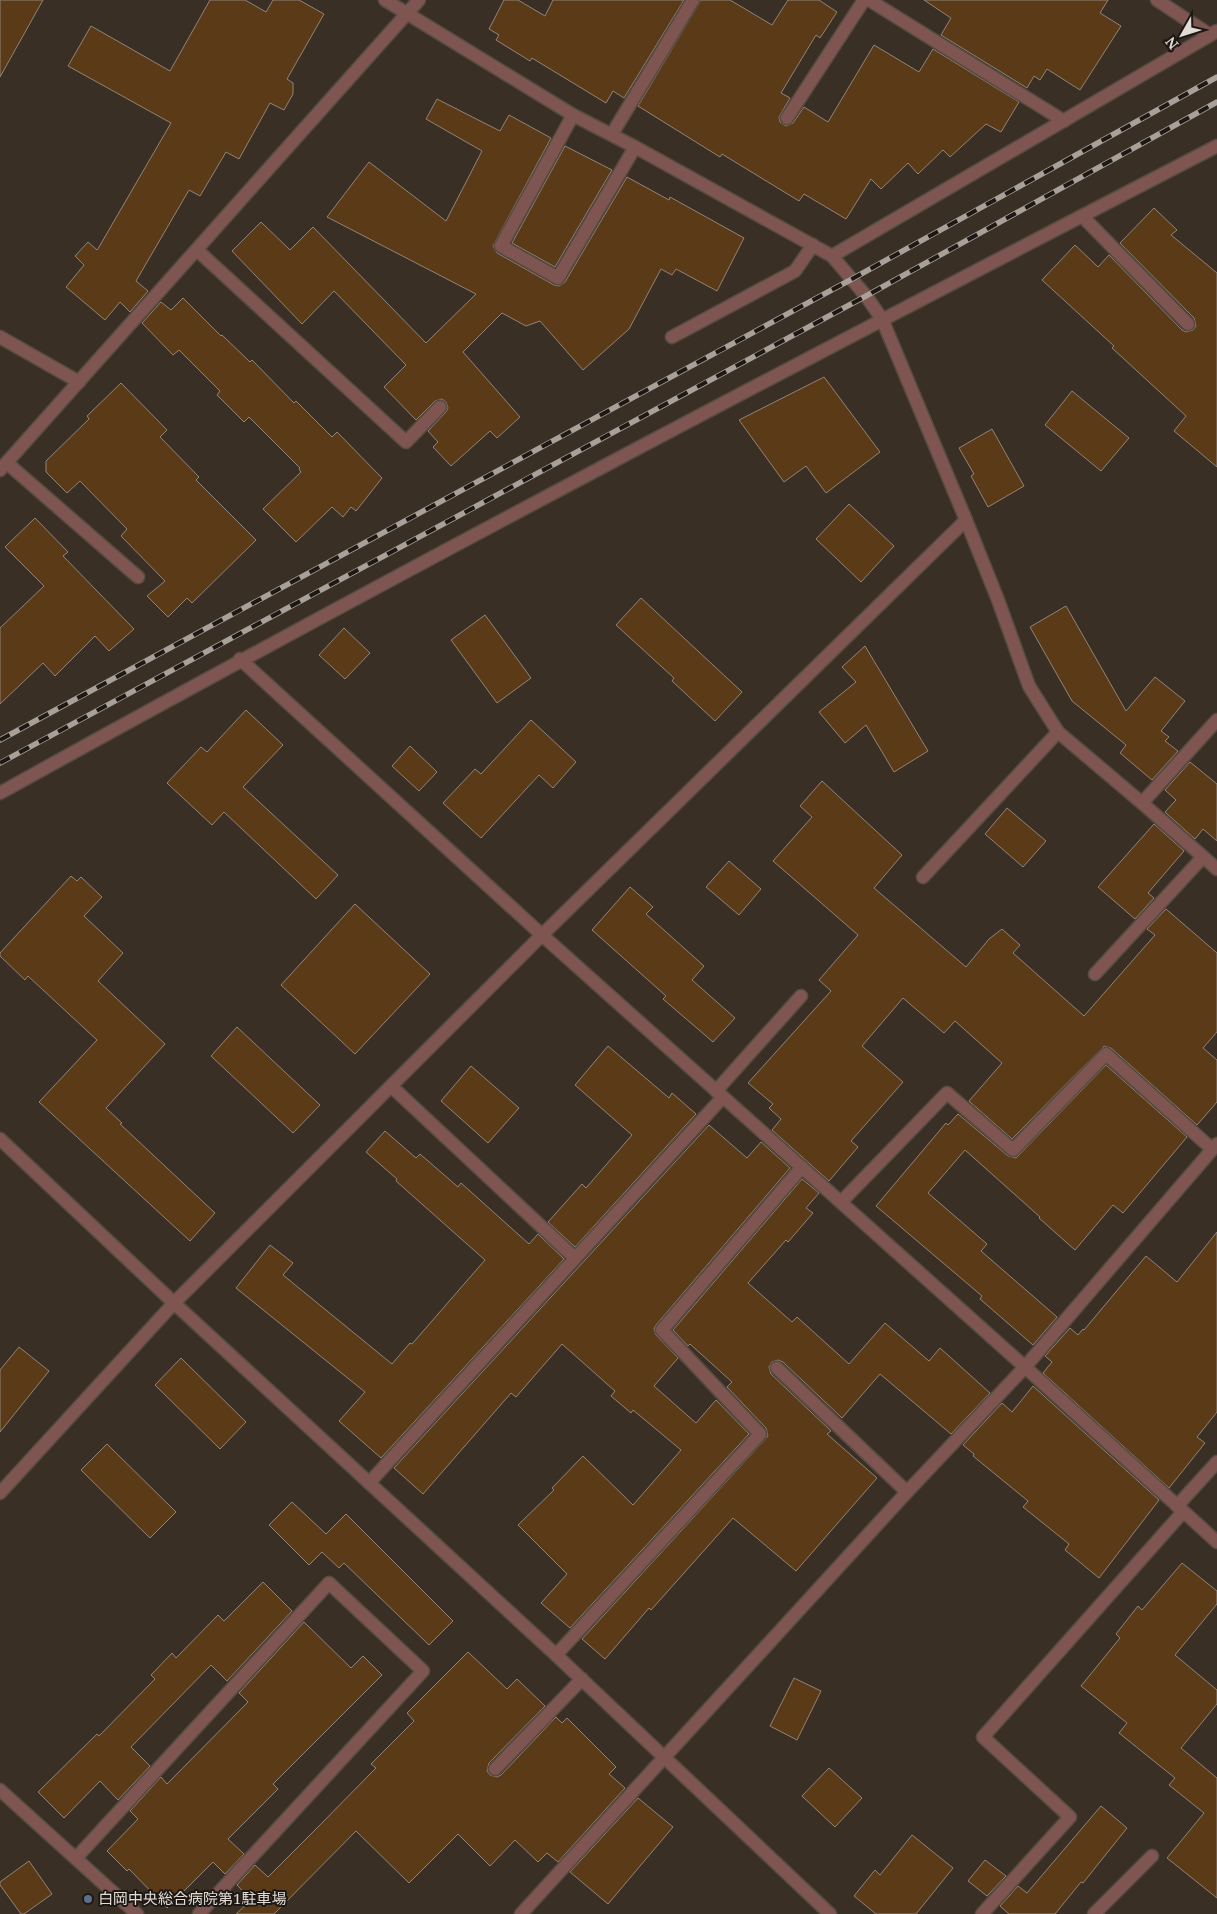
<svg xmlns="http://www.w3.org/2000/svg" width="1217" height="1914" font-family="'Noto Serif','Noto Sans JP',serif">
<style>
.building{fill:#5b3a18;stroke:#918478}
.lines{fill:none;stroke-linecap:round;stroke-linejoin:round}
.minor-casing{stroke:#554b41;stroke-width:15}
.minor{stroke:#7f5552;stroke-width:12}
.rail-casing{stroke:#a9a099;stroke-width:5.5}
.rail{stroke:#1d1813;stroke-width:4;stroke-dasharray:11;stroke-linecap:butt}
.service-dot{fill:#5c6f8a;stroke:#1d1813;stroke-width:2}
.labels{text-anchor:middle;stroke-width:4;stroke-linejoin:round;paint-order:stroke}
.poi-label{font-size:15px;fill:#e3dbd5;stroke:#1d1813;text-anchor:start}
</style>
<rect width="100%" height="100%" fill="#3a2f25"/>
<g class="building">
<polygon points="0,0 43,0 0,77"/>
<polygon points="210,0 245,0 266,12 273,0 299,0 324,14 287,79 293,83 293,94 284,110 270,103 239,159 226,152 200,196 189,190 136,281 148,291 130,312 120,302 105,320 66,287 84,265 75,256 88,242 97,250 99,247 171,123 68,66 91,26 170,71"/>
<polygon points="504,0 518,0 545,16 553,0 684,0 624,98 613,91 606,103 532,58 530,61 496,40 499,35 489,29"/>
<polygon points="701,0 730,0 772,25 788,0 819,0 837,12 820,38 816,35 781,93 790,98 779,117 780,122 786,126 793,123 804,107 828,122 874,45 919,72 933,49 1019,102 1001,132 986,124 950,157 943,150 918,174 908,163 881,189 871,179 846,219 804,194 799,201 722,154 720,157 638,106"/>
<polygon points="924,0 1108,0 1100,13 1121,26 1080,90 1047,69 1040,80 1034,76 1027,88 941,35 951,18"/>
<polygon points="437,99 500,131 509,115 551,138 493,246 497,253 554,285 559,286 565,282 627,177 669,200 670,197 744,238 717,291 676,269 672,275 661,269 629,329 583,370 540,321 526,326 502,313 463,352 520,417 497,438 490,431 451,466 433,447 438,442 428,431 446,412 448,408 446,402 442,399 435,401 416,420 384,387 406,365 334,291 302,324 232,251 261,222 290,250 313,227 426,343 476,294 327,217 369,162 446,221 482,151 426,119"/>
<polygon points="565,146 612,170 555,267 512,243"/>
<polygon points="1154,208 1177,230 1171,235 1217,273 1217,467 1174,431 1186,416 1112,348 1114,346 1042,280 1075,245 1098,267 1109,255 1182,330 1186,332 1193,330 1196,326 1194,318 1120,243"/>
<polygon points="183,298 221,336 222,335 250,362 252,360 294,403 296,401 332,437 337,432 382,478 356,511 351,507 343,517 332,507 296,542 263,509 301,472 299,469 300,468 249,417 244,422 217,395 220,391 179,350 173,355 142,323 161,302 171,310"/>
<polygon points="824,377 880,452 826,493 806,466 784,482 739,420"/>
<polygon points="121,383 167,430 160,437 199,477 196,480 256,540 192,603 187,598 168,617 147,596 165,581 121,536 127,529 80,481 67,493 46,472 46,461 89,419 87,416"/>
<polygon points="1072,391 1129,438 1101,471 1045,425"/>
<polygon points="992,429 1024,486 988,507 971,476 974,474 959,448"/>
<polygon points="849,504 894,546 861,582 816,539"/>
<polygon points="35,518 68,552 63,556 134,629 109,651 95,636 55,676 43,663 0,704 0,628 44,586 5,547"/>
<polygon points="641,598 742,692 715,721 672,681 674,678 616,625"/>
<polygon points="1066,606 1126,711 1155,677 1185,701 1161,731 1169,737 1165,741 1178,751 1152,780 1120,753 1126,745 1072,701 1030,627"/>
<polygon points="485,615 531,678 497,703 451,640"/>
<polygon points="344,628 370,653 345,679 319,655"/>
<polygon points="865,646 928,751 894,772 866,725 845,743 819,712 856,682 842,667"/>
<polygon points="246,710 283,745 243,787 338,875 316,899 224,812 212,825 167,783 201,747 207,752"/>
<polygon points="531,720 576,762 553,788 539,775 481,838 443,803 475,769 481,774"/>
<polygon points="410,746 437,772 419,791 392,766"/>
<polygon points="1190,762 1217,784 1217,841 1203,829 1195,839 1165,812 1176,800 1165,790"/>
<polygon points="822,781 902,855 874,888 966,967 989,939 1002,929 1020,945 1013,953 1084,1016 1155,935 1147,929 1166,909 1217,953 1217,1032 1203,1048 1217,1060 1217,1102 1197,1125 1111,1048 1104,1046 1012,1139 969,1101 1002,1063 955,1021 944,1033 903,998 862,1046 903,1082 851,1141 858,1147 829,1181 772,1130 781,1119 769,1108 773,1104 748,1083 831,991 819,980 858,935 773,861 812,817 800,806"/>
<polygon points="1007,808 1046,841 1023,867 985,834"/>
<polygon points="1154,824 1184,851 1148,893 1154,898 1135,919 1098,887"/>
<polygon points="729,861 761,889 739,915 706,887"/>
<polygon points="71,876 77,881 81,877 102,897 84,916 123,953 98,981 165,1044 106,1108 122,1123 120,1124 215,1213 190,1241 39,1102 97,1040 28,976 25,980 0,956 0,953"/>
<polygon points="630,887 653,907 646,914 704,966 692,980 735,1018 713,1042 663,999 666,996 592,930"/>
<polygon points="355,904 430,974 355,1054 281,985"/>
<polygon points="237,1027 320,1105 293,1133 211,1056"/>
<polygon points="608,1046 669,1098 672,1093 696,1114 575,1247 548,1222 582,1184 586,1188 632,1135 575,1085"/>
<polygon points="1106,1065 1187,1137 1123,1213 1113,1205 1075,1250 1039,1218 1040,1217 965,1150 928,1193 987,1244 981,1251 1057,1317 1033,1345 980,1299 982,1296 876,1206 946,1123 948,1125 958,1114 1008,1156 1016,1158"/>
<polygon points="471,1066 519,1108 488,1143 441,1101"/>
<polygon points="709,1125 747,1158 761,1142 790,1168 656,1325 654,1329 656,1335 678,1358 654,1386 696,1423 716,1400 749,1434 570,1628 541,1603 567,1574 518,1525 554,1490 552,1488 583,1456 633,1505 681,1450 633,1410 631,1413 611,1396 615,1391 562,1344 516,1397 511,1393 423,1494 394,1468"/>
<polygon points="385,1131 416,1158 420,1154 458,1187 461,1183 529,1244 538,1234 564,1259 381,1458 339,1421 365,1392 236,1288 270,1245 293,1263 283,1275 392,1364 410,1343 412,1344 485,1260 396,1181 397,1179 366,1152"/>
<polygon points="802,1179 819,1193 806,1208 813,1213 788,1242 786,1240 748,1283 792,1322 797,1317 849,1364 885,1323 929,1361 940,1348 990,1393 951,1434 880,1374 842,1418 783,1362 778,1360 772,1362 769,1367 771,1374 831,1431 827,1434 877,1478 796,1571 733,1518 651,1610 649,1608 605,1659 582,1639 768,1436 766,1428 727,1387 732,1382 690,1344 688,1346 673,1330"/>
<polygon points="1217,1232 1217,1412 1197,1437 1205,1443 1169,1488 1043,1373 1052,1362 1045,1356 1070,1328 1078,1335 1083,1329 1084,1330 1146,1256 1177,1282"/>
<polygon points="19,1347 49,1371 0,1432 0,1370"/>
<polygon points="181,1358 246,1422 220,1449 155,1385"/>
<polygon points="1033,1386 1159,1500 1099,1578 1065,1550 1069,1544 1023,1507 1028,1501 973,1456 974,1454 963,1445 1002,1403 1012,1412"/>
<polygon points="107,1444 176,1512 150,1538 81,1470"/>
<polygon points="292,1502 326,1534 346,1514 453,1621 429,1645 344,1563 339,1568 322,1552 309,1565 269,1525"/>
<polygon points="1182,1563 1217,1591 1217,1604 1175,1655 1217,1690 1217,1704 1181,1748 1217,1778 1217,1898 1167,1858 1204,1813 1169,1785 1175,1778 1119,1733 1127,1723 1081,1686 1120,1638 1116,1634 1138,1606 1142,1610"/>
<polygon points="263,1582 292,1611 227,1681 211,1665 131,1747 150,1766 118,1800 100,1781 64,1818 38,1792 97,1734 99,1736 155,1679 151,1675 172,1653 176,1658 218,1615 224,1621"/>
<polygon points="304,1622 351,1668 363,1656 382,1675 273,1784 278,1789 228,1839 244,1854 225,1874 213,1862 167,1908 129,1869 127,1871 107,1851 138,1819 130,1811 161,1777 167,1784 248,1702 239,1693"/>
<polygon points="468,1652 507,1689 517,1679 545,1706 489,1763 487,1771 490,1775 497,1777 501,1775 556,1717 562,1723 567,1718 616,1767 609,1774 625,1788 558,1862 547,1853 538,1862 515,1840 490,1866 458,1834 409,1883 356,1831 274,1914 236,1914 251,1900 237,1885 255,1865 268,1877 315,1830 376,1768 371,1764 414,1721 407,1713"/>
<polygon points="794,1678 821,1691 797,1740 770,1726"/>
<polygon points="829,1768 862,1798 835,1827 802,1796"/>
<polygon points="638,1798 673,1827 608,1904 570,1872"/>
<polygon points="1101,1806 1127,1828 1083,1883 1081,1882 1055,1914 1009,1914 1000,1906 1018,1886 1027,1893"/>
<polygon points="912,1835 953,1868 916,1914 876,1914 854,1896 875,1870 880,1875"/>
<polygon points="985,1860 1006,1876 987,1896 968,1881"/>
<polygon points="29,1861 52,1894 24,1914 21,1914 0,1885 0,1882"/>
</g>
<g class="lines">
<defs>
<g id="minor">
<polyline points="385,0 573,115 635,147 832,256 866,296 882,319 966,520 998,600 1029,686 1058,732 1142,803 1217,869"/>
<polyline points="869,0 1064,121"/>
<polyline points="1157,0 1210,35"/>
<polyline points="573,115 501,246 558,278 635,147"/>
<polyline points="787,118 864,0"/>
<polyline points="612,134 693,0"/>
<polyline points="1082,216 1188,324"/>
<polyline points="197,250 406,442 440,407"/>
<polyline points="832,256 1217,31"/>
<polyline points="0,337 79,382"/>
<polyline points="672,337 795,271 813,245"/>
<polyline points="7,463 138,577"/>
<polyline points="0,470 419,0"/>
<polyline points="240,659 542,935 1025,1367 1217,1542"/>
<path d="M0,793C402,570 809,357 1217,146"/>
<polyline points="1142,803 1217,720"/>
<polyline points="923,877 1058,732"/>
<polyline points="1095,974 1203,857"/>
<polyline points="391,1086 575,1258"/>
<polyline points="716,1091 801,996"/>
<polyline points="0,1139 174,1303 556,1655 830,1914"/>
<polyline points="841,1202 947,1093 1013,1150 1106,1054 1212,1149"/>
<polyline points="777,1368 907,1492"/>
<polyline points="369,1483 723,1097"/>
<polyline points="0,1493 174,1303 542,935 966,520"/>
<polyline points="1177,1506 1217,1462"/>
<polyline points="556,1655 760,1434 662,1330 802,1167"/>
<polyline points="495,1769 582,1679"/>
<polyline points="0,1790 137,1914"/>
<polyline points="76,1858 329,1583 423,1671 199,1914"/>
<polyline points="521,1914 907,1492 1025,1367 1217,1144"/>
<polyline points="982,1914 1070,1817 983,1737 1183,1512"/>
<polyline points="1094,1914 1152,1856"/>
</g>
</defs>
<use href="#minor" class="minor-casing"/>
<use href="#minor" class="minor"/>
<defs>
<g id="rail">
<polyline points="0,740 852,279 1217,77"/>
<polyline points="0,763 866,296 1217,102"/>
</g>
</defs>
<use href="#rail" class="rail-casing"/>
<use href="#rail" class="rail"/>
</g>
<circle class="service-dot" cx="88" cy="1899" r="5"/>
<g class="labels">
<g class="poi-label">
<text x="98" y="1904">白岡中央総合病院第1駐車場</text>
</g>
</g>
<g transform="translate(1182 35) rotate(231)" stroke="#1d1813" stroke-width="4" paint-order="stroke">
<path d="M0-4L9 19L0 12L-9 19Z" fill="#e3dbd5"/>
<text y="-8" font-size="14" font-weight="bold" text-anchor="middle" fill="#e3dbd5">N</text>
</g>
</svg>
